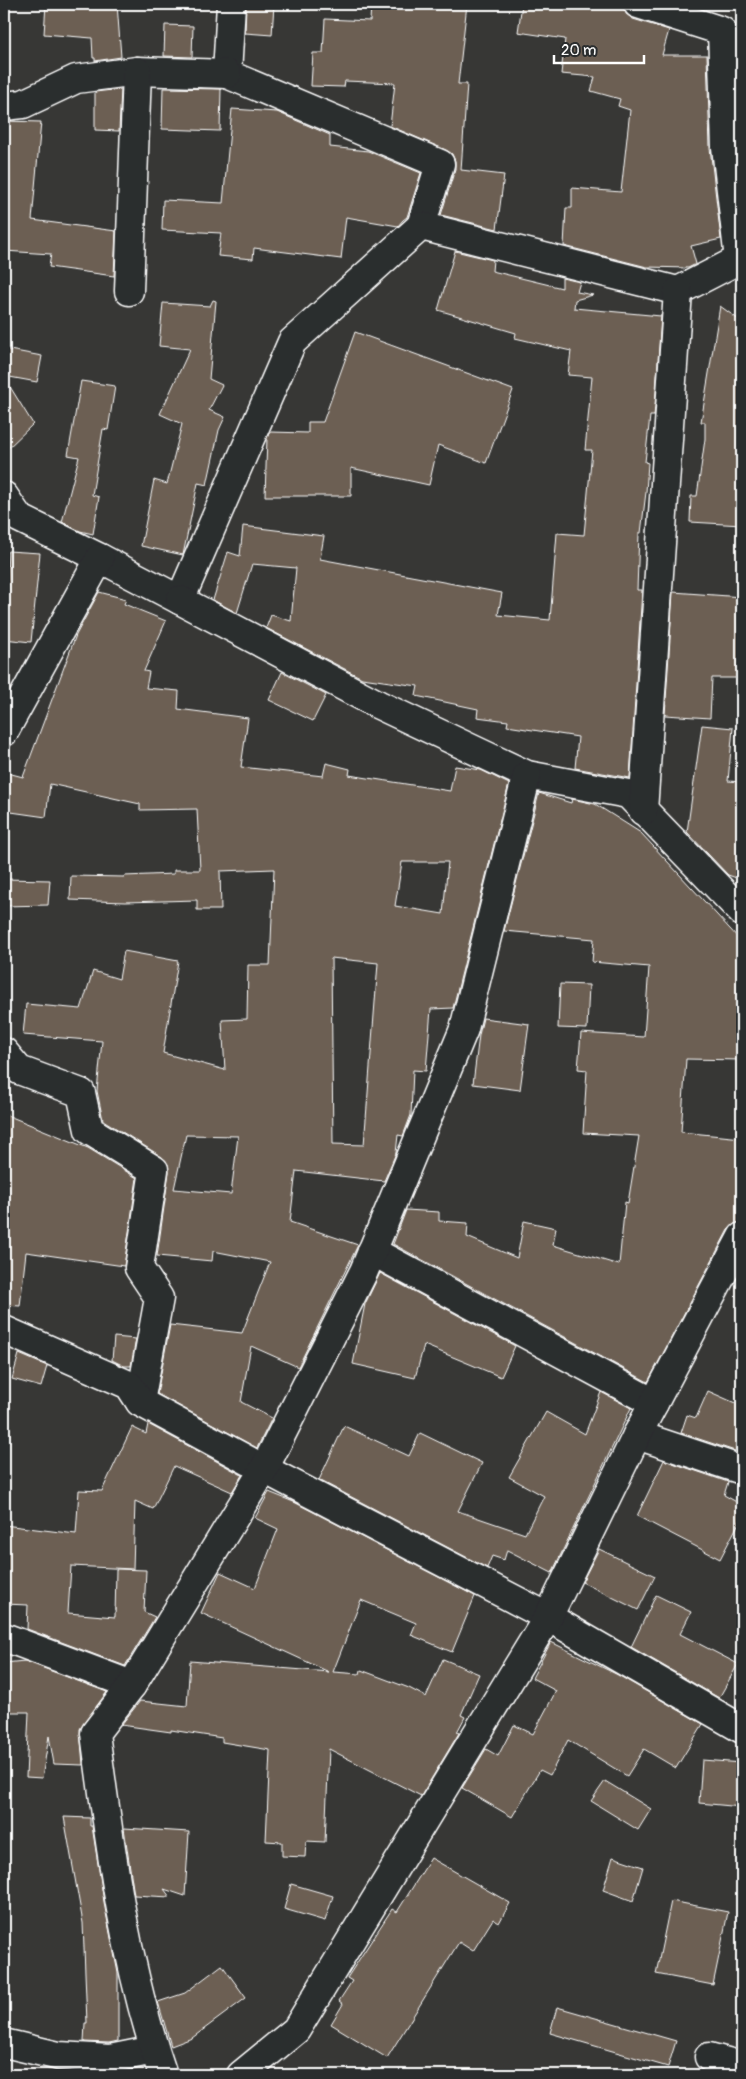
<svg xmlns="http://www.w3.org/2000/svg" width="746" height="2079" font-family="Pangolin,sans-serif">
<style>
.building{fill:#6c5f53;stroke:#fff;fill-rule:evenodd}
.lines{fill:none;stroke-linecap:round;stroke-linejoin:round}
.street-casing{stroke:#fff;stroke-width:31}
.street{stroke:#2a2d2e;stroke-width:28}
</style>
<rect width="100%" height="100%" fill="#373735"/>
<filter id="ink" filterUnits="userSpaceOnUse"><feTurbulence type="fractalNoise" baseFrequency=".02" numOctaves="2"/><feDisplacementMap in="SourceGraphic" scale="10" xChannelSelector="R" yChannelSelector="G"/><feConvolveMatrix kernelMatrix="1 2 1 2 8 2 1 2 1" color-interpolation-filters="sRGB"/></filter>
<g filter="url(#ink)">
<g class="building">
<polygon points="46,4 117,4 121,57 95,61 95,58 93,58 92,38 44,34"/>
<polygon points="246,4 274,4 272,35 245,33"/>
<polygon points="371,4 467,4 458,84 467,84 461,170 504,175 497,229 441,215 455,169 455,161 452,154 446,150 390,126 395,83 345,81 344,87 311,86 313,53 323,53 325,19 370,21"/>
<polygon points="522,4 623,4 626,14 633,19 669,30 662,55 707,55 710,148 721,239 691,246 696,264 688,268 647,267 564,246 566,208 572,208 572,188 621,192 630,110 618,106 620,99 591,91 595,77 561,74 565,39 518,32"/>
<polygon points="165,25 193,26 192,57 164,56"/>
<polygon points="738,54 742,54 742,152 742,146"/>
<polygon points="163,88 221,89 220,131 162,129"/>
<polygon points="121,89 119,131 95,130 95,92"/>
<polygon points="232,109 277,112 330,135 330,147 368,151 421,173 407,217 403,220 398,226 346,217 341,259 254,248 253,259 218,256 221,233 162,230 163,200 223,203"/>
<polygon points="4,121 41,122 32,220 116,231 114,276 49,267 51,254 4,251"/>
<polygon points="455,251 493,260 492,271 562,288 562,278 580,282 577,292 593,295 575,300 574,308 661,316 655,406 654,416 650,416 645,462 648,463 646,492 641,533 639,533 637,590 642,590 630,778 575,768 578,737 507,726 508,721 477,717 478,709 416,696 418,686 362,678 266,628 271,615 291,621 296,568 252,564 237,613 213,600 228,552 240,556 243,526 324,536 320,559 502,593 498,615 550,620 557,533 584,535 592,450 585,450 592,377 568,375 571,351 515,338 516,333 438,310"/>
<polygon points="213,300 216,301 209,379 222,385 209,410 225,417 219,430 207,485 198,483 183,555 141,546 154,480 167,484 182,424 160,414 190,349 159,346 163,303 210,306"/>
<polygon points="720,306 742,322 742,525 690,522 691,496 697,496 705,439 705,422 701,422"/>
<polygon points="355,332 513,390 486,463 438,445 429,485 351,468 351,496 265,496 267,438 270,432 308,433 308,422 323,422"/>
<polygon points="4,349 42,356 37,382 4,376"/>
<polygon points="4,377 33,424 4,452"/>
<polygon points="81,381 115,386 108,430 103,429 92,495 99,497 93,534 80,531 62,522 79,457 68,455"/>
<polygon points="8,551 40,553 31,642 4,639"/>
<path d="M99,592L126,599L124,604L166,621L144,671L149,672L146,688L179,691L178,709L248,718L241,767L323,776L326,763L350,769L349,775L450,791L455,766L481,770L509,784L453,1008L431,1009L426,1071L413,1070L411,1115L403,1136L398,1135L396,1153L384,1181L296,1171L290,1222L358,1245L298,1367L251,1346L241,1402L272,1418L257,1448L157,1394L170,1325L242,1333L270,1262L213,1251L212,1261L157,1256L169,1172L168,1164L162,1157L103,1120L97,1091L102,1041L23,1035L26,1004L81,1009L93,971L119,979L124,951L178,961L163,1053L225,1070L222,1020L247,1019L248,965H270L274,869L220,871L221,910H197V900L125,902L70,900L71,876L124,877V876L174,874V870H200L197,809L140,810V804L50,784L46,817L4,811V772L23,777L76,635ZM402,862H448L443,914L395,906ZM331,958L378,963L364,1145L333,1144ZM186,1135L238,1136L231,1194L174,1189Z"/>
<polygon points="673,592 742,597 742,678 712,678 710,718 665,715"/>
<polygon points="282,672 326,695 313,721 269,700"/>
<polygon points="702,725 733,728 728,781 742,782 742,880 728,875 687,832"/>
<polygon points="539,793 571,803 572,799 595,804 641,833 742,942 742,1060 686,1059 681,1132 742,1138 742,1222 734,1224 728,1230 648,1382 393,1244 406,1210 439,1212 439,1221 468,1223 467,1237 517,1258 524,1221 556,1228 553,1245 619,1265 625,1202 628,1203 639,1136 583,1133 587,1070 578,1069 581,1033 644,1037 649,967 592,962 594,939 504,931"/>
<polygon points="4,879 50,880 48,905 4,906"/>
<polygon points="560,984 589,985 587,1029 558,1028"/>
<polygon points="483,1018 529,1024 520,1090 473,1084 479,1035"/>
<polygon points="4,1114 88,1148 137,1178 124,1266 26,1252 20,1306 4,1305"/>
<polygon points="380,1273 515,1346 501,1377 424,1345 415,1378 353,1364 365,1304"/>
<polygon points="114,1337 136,1339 131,1366 124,1366 112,1360"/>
<polygon points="19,1354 47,1366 41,1387 12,1379"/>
<polygon points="708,1391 742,1406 742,1440 738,1452 681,1433 687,1415 696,1418"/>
<polygon points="601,1392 631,1408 552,1573 507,1550 504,1560 492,1556 487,1568 319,1480 344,1426 409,1456 420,1433 482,1463 458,1511 525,1534 544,1496 509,1477 546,1412 585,1434"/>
<polygon points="148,1424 242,1475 232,1492 174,1466 153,1509 135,1501 133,1569 71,1566 68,1613 115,1617 116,1569 146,1570 144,1612 155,1617 125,1666 27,1629 28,1605 4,1604 4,1525 76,1534 79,1490 102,1491 132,1427 146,1434"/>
<polygon points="664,1460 728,1482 724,1495 742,1505 742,1517 720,1559 637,1516"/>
<polygon points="269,1492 296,1503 475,1596 452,1652 411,1635 416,1623 361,1600 333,1672 360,1674 361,1670 409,1688 426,1697 443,1659 479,1674 461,1715 465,1717 457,1732 459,1733 421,1796 329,1749 325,1842 306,1841 305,1857 282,1856 282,1842 266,1841 270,1750 222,1742 222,1738 171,1730 171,1732 121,1725 140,1701 187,1706 190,1661 329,1672 201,1613 220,1572 255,1588 278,1529 255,1518"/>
<polygon points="599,1549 655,1576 638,1610 582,1582"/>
<polygon points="656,1595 691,1612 680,1634 738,1664 719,1698 631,1647"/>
<polygon points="551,1642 618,1675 703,1724 676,1768 644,1749 627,1776 568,1740 550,1775 540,1770 512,1817 462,1788 486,1749 498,1756 514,1725 533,1734 556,1691 532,1678"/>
<polygon points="25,1661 107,1692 80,1729 83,1765 54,1764 49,1736 42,1778 26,1777 29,1712 4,1712 4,1663"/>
<polygon points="702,1760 742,1763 742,1807 699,1803"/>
<polygon points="605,1781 651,1809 638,1830 591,1801"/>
<polygon points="64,1817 90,1818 90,1826 92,1826 105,1908 118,1973 118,2041 109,2043 84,2042 85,2023 87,2023 83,1923"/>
<polygon points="124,1828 189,1832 185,1896 164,1889 170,1897 134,1895"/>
<polygon points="613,1857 643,1867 633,1901 603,1890"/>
<polygon points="431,1858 510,1903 499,1923 493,1919 473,1951 459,1942 387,2058 331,2024 343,2004 339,2001 352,1981 347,1978 392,1909 397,1912"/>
<polygon points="291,1884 333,1896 325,1921 284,1909"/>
<polygon points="671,1901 728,1912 713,1985 656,1974"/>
<polygon points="222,1965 246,1998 192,2038 171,2046 158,2002 185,1993"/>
<polygon points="557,2007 676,2041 668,2067 550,2033"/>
</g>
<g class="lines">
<defs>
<g id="street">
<polyline points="231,4 227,74 440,164 421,226"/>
<polyline points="638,4 722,31 726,147 739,260"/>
<polyline points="4,106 23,104 76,79 137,71 227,74"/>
<polyline points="129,291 137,71"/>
<polyline points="4,496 19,518 100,558 180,600 292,342 421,226 678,291 742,258"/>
<polyline points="180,600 379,705 527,775 628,794 742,912"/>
<polyline points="4,732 100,558"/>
<polyline points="643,811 678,291"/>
<polyline points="4,1052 19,1070 81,1093 89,1130 154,1170 139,1268 159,1298 140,1402"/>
<polyline points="372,1251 654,1403"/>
<polyline points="4,1330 129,1385 140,1402 264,1469 548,1617 742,1729"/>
<polyline points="637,1435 742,1470"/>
<polyline points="4,1637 132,1685"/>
<polyline points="4,2043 59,2056 110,2059 154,2050"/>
<polyline points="709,2057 742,2066"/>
<path d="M163,2075C125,1965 110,1848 95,1733L132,1685L264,1469L364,1271L464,1029L527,775"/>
<polyline points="241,2075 296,2030 548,1617 637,1435 742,1237"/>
</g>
</defs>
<use href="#street" class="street-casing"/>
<use href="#street" class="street"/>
</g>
</g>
<rect width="746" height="2079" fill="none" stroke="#2a2d2e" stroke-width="20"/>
<rect x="10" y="10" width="726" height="2059" fill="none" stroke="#fff" stroke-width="2" filter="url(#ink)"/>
<path d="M554 55v8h90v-8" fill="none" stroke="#ffffff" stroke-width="2.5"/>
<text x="561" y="55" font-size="15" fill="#ffffff" stroke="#2a2d2e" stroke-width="4" paint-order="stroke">20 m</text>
</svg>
